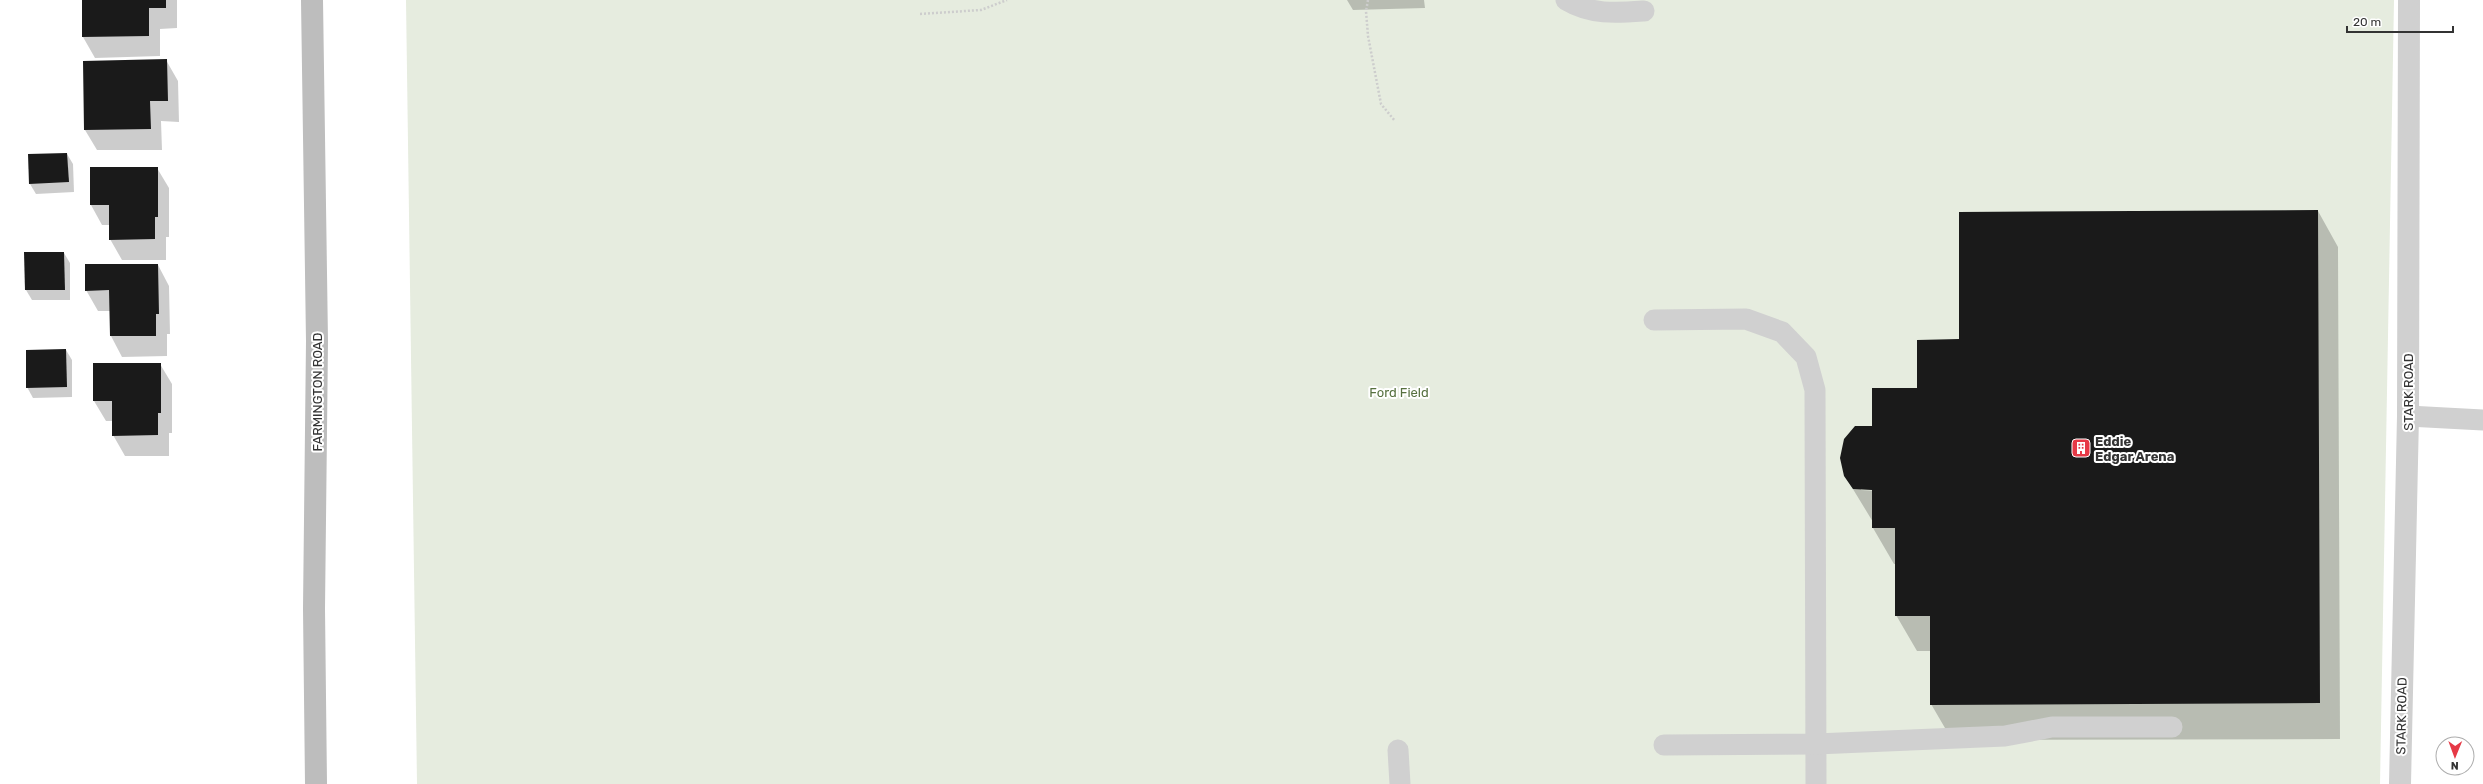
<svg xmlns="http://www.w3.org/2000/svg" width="2483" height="784" font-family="Rubik,sans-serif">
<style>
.green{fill:#e6ecdf}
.shadow{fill:#0003;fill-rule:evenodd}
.building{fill:#1a1a1a}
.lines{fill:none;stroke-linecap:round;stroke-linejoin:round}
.path{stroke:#cdcdcd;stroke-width:2.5;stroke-dasharray:2 2;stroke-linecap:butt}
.service{stroke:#d0d0d0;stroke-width:21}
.tertiary{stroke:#d0d0d0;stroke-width:22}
.secondary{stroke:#bdbdbd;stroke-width:22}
.labels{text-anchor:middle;stroke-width:4;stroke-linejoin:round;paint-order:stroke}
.street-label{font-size:13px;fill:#333;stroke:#fff}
.park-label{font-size:13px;fill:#56703f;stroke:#fff}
.poi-label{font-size:13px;font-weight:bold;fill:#333;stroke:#fff;text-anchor:start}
</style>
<rect width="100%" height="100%" fill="#fff"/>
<polygon class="green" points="406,0 2394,0 2380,784 417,784"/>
<g class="shadow">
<polygon points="83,0 177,0 177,28 160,29 160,56 95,58 83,37"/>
<polygon points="1347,0 1424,0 1425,8 1353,10"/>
<polygon points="166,60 178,81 179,122 161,121 162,150 97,150 85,130"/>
<polygon points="67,154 73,164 74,192 36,194 30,184"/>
<polygon points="157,168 169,188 169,237 166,237 166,260 122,260 110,239 110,225 102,225 91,205"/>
<path d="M2318,211L2338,247L2340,739L1952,740L1931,704V651H1917L1896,615V564H1894L1873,528V522L1845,476L1873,427L1918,389L1960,340ZM1861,488L1877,489V491L1861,490Z"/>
<polygon points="64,253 70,263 70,300 32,300 26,290"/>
<polygon points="158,265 169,286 170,334 167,334 167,356 122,357 111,336 110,311 98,311 86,290"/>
<polygon points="66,350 72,360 72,397 33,398 27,387"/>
<polygon points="160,364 172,384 172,433 169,433 169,456 125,456 113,435 113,421 106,421 94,401"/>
</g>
<g class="building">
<polygon points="82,0 166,0 166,8 149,8 149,36 82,37"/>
<polygon points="167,59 168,101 150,101 151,129 84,130 83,61"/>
<polygon points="67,153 69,182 29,184 28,154"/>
<polygon points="90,167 158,167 158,217 155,217 155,239 109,240 109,205 90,205"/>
<polygon points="2318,210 2320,703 1930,705 1930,616 1895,616 1895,528 1872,528 1872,490 1853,489 1844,476 1840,458 1844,439 1855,426 1872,426 1872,388 1917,388 1917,340 1959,339 1959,212"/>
<polygon points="24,252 64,252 65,290 25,290"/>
<polygon points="85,264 158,264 159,314 156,314 156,336 110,336 109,290 85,291"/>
<polygon points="66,349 67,387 26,388 26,350"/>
<polygon points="93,363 161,363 161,413 158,413 158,435 112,436 112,401 93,401"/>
</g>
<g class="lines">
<g class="path">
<polyline points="1368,0 1366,11 1368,36 1381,104 1395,121"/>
<polyline points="920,14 981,10 1007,0"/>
</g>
<g class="service">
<path d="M1566,0C1591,15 1616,13 1644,11"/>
<polyline points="1654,320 1746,319 1782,332 1806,357 1815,390 1816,784"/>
<polyline points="2408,416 2483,420"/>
<polyline points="1664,745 1816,744 2005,736 2052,727 2172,727"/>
<polyline points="1398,750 1400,784"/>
</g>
<polyline class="tertiary" points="2400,784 2408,416 2409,0"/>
<polyline class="secondary" points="312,0 317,341 314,609 316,784"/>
</g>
<defs>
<symbol id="building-square" viewBox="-11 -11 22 22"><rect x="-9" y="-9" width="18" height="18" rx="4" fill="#e63946" stroke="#fff"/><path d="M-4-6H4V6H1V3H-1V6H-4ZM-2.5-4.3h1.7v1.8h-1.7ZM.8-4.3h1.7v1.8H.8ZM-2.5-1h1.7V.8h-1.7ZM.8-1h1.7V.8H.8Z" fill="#fff"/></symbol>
</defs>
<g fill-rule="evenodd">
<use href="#building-square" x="2070" y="437" width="22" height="22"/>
</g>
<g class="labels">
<g class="street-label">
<text transform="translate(317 392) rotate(-90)" y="5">FARMINGTON ROAD</text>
<text transform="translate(2408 392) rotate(-90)" y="5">STARK ROAD</text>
<text transform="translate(2401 716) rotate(-89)" y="5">STARK ROAD</text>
</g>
<g class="park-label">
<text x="1399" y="397">Ford Field</text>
</g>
<g class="poi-label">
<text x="2095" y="446">Eddie<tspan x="2095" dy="15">Edgar Arena</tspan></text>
</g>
</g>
<g transform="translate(2455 756) rotate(181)"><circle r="19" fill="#ffffff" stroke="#adadad"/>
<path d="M0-3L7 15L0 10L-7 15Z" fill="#e63946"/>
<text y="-6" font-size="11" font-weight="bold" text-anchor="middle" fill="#333333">N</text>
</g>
<path d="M2347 26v6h106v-6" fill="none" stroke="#333333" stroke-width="2"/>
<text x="2353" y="26" font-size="12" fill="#333333" stroke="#ffffff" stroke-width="3" paint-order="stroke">20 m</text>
</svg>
